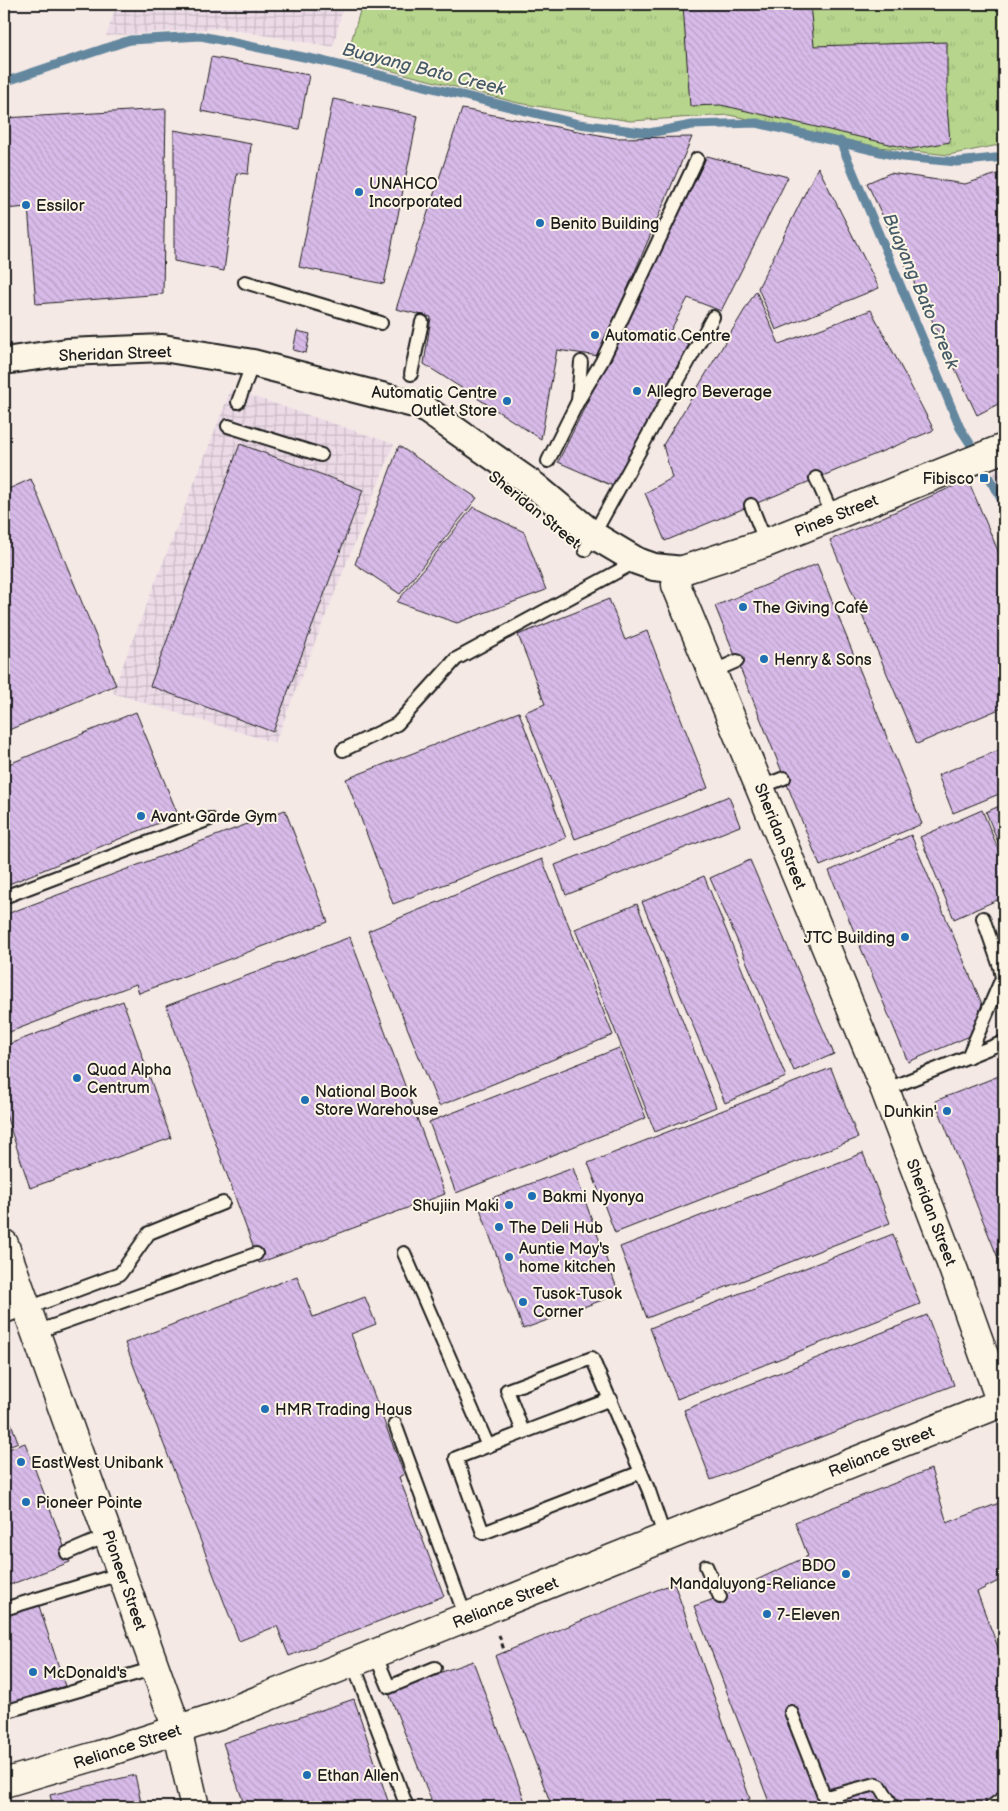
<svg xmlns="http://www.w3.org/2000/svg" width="1008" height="1811" font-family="'Balsamiq Sans',sans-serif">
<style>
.industrial{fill:url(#industrial-grid)}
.grass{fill:url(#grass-tufts);stroke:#6a7854}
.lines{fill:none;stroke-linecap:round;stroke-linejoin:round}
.stream{stroke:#64879e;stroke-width:9}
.building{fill:url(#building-back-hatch);stroke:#1c1c1c}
.service-casing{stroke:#1c1c1c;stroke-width:16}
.minor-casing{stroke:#1c1c1c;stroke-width:30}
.secondary-casing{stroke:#1c1c1c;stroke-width:31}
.path{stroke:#1c1c1c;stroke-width:3;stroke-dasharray:5 4;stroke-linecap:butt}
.service{stroke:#fcf5e5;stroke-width:12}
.minor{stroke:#fcf5e5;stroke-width:26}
.secondary{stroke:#fcf5e5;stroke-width:28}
.poi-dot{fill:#1f6fb2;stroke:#fcf5e5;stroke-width:2}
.labels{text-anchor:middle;stroke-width:4;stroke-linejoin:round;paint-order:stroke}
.poi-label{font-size:16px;fill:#1c1c1c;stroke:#fcf5e5;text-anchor:start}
.street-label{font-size:16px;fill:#1c1c1c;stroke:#fcf5e5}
.water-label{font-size:18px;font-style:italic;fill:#465b68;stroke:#fcf5e5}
</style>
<defs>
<pattern id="industrial-grid" width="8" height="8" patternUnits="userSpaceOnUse" patternTransform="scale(1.25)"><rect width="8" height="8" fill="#ecdbe7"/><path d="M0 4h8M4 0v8" fill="none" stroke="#cabbc6"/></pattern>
<pattern id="grass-tufts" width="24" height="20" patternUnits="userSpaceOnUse" patternTransform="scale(1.25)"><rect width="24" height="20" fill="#b7d58d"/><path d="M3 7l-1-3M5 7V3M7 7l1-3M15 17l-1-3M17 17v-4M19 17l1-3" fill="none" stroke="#9db679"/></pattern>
<pattern id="building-back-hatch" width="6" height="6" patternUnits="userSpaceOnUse" patternTransform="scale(1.25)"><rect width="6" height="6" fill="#d8bbe9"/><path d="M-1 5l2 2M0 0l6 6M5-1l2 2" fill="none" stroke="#b9a0c7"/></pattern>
</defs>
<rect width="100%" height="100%" fill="#f5e9e6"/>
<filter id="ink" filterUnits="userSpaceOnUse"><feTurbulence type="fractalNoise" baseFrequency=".02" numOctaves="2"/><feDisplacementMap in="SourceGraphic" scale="10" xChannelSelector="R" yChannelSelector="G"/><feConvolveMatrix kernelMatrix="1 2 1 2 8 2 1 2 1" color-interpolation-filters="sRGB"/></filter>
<g filter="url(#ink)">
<g class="industrial">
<polygon points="117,4 344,4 333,47 222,28 106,36"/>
<polygon points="231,389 394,444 275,743 112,693"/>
<polygon points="1004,468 1004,495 993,472"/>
</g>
<polygon class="grass" points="362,4 1004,4 1004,144 948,155 879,147 729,115 630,121 518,103 346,59"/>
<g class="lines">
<g class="stream">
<polyline points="4,82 130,40 201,36 323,61 579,124 649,133 692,125 757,123 902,157 957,162 1004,157"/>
<polyline points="840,141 960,428 975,451"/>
<polyline points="981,464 1004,504"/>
</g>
</g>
<g class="building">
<polygon points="683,4 810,4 814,46 947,42 947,106 950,142 911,149 721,105 690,106"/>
<polygon points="211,57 309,75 299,129 201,111"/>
<polygon points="333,99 418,116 384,284 299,267"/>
<polygon points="166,109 163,294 36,304 28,207 4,209 4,118"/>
<polygon points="462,109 615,138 692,137 599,356 557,350 541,439 424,364 431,317 396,309"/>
<polygon points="174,130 251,144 248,174 237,173 224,271 174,261"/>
<polygon points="707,156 788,177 721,311 688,298 668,335 689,344 613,486 558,462"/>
<polygon points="818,167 879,288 776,330 758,288"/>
<polygon points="1004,172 1004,401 977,415 867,183 890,173 965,184"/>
<polygon points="756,291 779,344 871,310 934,430 665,541 645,493 672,478 663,445"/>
<polygon points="297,331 310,334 306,353 293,350"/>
<polygon points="240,444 363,490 273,732 150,686"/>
<polygon points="399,446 477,498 400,594 355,564"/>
<polygon points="31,479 116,685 4,732 4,491"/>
<polygon points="968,480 1004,565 1004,707 917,744 830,540"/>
<polygon points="473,507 524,532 546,590 457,623 397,602"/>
<polygon points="817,564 922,824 820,866 715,606"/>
<polygon points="609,599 625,640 647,631 708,788 575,839 525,712 545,704 518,635"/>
<polygon points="136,712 178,815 4,886 4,766"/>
<polygon points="519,712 566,838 393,904 346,779"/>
<polygon points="1004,748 1004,792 953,813 938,775"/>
<polygon points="729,796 740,826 566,895 555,865"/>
<polygon points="1004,804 1004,857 986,812"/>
<polygon points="285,810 328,922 139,993 136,984 7,1033 4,1025 4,915"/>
<polygon points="982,810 1004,863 1004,897 954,919 920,837"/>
<polygon points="911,835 982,1004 970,1036 908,1062 829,871"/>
<polygon points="542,859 613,1035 439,1106 368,931"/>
<polygon points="750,860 834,1054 794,1071 710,878"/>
<polygon points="704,876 786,1077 725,1103 642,902"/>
<polygon points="637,904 716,1107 655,1132 575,929"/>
<polygon points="350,937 445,1194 259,1263 166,1006"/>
<polygon points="123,1001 171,1138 30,1188 4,1109 4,1046"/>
<polygon points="619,1048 646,1118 456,1193 429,1122"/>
<polygon points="831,1068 858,1138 615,1233 588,1163"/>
<polygon points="1004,1074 1004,1273 935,1101"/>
<polygon points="863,1153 890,1223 647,1318 620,1247"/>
<polygon points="573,1168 619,1294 523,1329 478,1203"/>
<polygon points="893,1234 920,1304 677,1399 650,1328"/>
<polygon points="297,1276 313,1317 365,1297 376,1324 351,1334 404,1474 399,1477 444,1596 289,1656 277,1626 239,1641 125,1343"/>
<polygon points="927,1315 954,1385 711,1480 684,1410"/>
<polygon points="4,1404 18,1442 4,1448"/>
<polygon points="25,1443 70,1562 4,1587 4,1451"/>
<polygon points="931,1469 947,1523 999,1503 1004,1517 1004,1578 977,1592 1004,1663 1004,1807 771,1807 694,1606 720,1597 808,1556 795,1522"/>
<polygon points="674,1583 750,1799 728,1807 552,1807 495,1656"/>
<polygon points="39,1606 65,1686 4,1705 4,1616"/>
<polygon points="473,1661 527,1807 434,1807 388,1691"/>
<polygon points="354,1699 390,1807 245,1807 223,1743"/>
<polygon points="135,1775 142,1807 53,1807 50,1795"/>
</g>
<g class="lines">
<defs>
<g id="service">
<polyline points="245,282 381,323"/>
<polyline points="411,374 422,322"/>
<polyline points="578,401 602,361 697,159"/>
<polyline points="238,402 253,363"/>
<polyline points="228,426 321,455"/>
<polyline points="548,461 578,401 581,362"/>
<polyline points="816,478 833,516"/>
<polyline points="751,505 766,543"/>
<polyline points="585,550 713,317"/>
<polyline points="712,672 737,661"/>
<polyline points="343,750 397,724 456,659 637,561"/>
<polyline points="761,787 784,778"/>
<polyline points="4,897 210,819"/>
<polyline points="968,1057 1002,978 1000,967 983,918"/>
<polyline points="885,1090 1004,1042"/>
<polyline points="404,1253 488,1446"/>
<polyline points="4,1317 120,1274 149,1233 223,1203"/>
<polyline points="36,1332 256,1254"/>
<polyline points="611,1399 456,1458 483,1533 641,1472"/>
<polyline points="395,1424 466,1618"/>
<polyline points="523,1432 507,1390 592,1358 649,1491 665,1538"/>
<polyline points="67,1553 109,1535"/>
<polyline points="706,1566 720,1597"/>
<polyline points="4,1609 123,1573"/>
<polyline points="375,1654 389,1687 435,1668"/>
<polyline points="353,1663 407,1807"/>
<polyline points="4,1712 155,1668"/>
<polyline points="791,1712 824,1796 830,1796 876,1784 881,1787 893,1807"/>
<polyline points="991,1807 1004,1797"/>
</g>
<polyline id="minor" points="4,361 67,352 163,348 253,363 421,406 535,486 595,536 637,561 654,567 683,570"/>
<g id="secondary">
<polyline points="4,1244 177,1729 195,1807"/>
<polyline points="4,1783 99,1755 219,1716 1001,1403 954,1271 885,1090 676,585 677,577 683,570 766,543 1004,448"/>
</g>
</defs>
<use href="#service" class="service-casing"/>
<use href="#minor" class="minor-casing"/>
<use href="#secondary" class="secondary-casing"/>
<polyline class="path" points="499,1635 505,1653"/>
<use href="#service" class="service"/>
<use href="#minor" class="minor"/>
<use href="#secondary" class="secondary"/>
</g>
</g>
<g class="poi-dot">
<circle cx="359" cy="192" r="5"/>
<circle cx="26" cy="205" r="5"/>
<circle cx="540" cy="223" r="5"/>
<circle cx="595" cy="335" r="5"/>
<circle cx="637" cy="391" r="5"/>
<circle cx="507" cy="401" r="5"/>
<rect x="979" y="473" width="10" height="10" rx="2.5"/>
<circle cx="743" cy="607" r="5"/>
<circle cx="764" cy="659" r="5"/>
<circle cx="141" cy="816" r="5"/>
<circle cx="905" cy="937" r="5"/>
<circle cx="77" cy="1078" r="5"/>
<circle cx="305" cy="1100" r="5"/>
<circle cx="947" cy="1111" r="5"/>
<circle cx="532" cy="1196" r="5"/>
<circle cx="509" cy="1205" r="5"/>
<circle cx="499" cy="1227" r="5"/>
<circle cx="509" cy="1257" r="5"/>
<circle cx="523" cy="1302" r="5"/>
<circle cx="265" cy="1409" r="5"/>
<circle cx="21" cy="1462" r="5"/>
<circle cx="26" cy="1502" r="5"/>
<circle cx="846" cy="1574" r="5"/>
<circle cx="767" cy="1614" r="5"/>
<circle cx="33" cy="1672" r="5"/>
<circle cx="307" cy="1775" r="5"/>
</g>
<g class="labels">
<g class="poi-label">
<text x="369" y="189">UNAHCO<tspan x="369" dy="18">Incorporated</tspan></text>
<text x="36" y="211">Essilor</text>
<text x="550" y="229">Benito Building</text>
<text x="605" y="341">Automatic Centre</text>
<text x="647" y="397">Allegro Beverage</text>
<text x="497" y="398" text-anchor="end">Automatic Centre<tspan x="497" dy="18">Outlet Store</tspan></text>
<text x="974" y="484" text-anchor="end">Fibisco</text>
<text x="753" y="613">The Giving Café</text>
<text x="774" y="665">Henry &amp; Sons</text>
<text x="151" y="822">Avant Garde Gym</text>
<text x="895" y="943" text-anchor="end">JTC Building</text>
<text x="87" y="1075">Quad Alpha<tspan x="87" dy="18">Centrum</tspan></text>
<text x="315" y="1097">National Book<tspan x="315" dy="18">Store Warehouse</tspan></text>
<text x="937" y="1117" text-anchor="end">Dunkin'</text>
<text x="542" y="1202">Bakmi Nyonya</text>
<text x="499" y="1211" text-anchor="end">Shujiin Maki</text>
<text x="509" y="1233">The Deli Hub</text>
<text x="519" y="1254">Auntie May's<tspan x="519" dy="18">home kitchen</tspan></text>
<text x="533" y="1299">Tusok-Tusok<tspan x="533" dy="18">Corner</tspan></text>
<text x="275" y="1415">HMR Trading Haus</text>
<text x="31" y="1468">EastWest Unibank</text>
<text x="36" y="1508">Pioneer Pointe</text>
<text x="836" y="1571" text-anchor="end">BDO<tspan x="836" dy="18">Mandaluyong-Reliance</tspan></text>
<text x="777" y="1620">7-Eleven</text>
<text x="43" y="1678">McDonald's</text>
<text x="317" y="1781">Ethan Allen</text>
</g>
<g class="street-label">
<text transform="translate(115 353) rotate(-2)" y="6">Sheridan Street</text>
<text transform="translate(535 509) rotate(39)" y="6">Sheridan Street</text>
<text transform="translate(836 515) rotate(-22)" y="6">Pines Street</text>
<text transform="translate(781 836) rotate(68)" y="6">Sheridan Street</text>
<text transform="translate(932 1212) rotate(69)" y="6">Sheridan Street</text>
<text transform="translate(881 1451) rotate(-22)" y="6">Reliance Street</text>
<text transform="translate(125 1580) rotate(71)" y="6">Pioneer Street</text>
<text transform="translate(505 1602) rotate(-22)" y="6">Reliance Street</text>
<text transform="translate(127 1746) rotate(-18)" y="6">Reliance Street</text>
</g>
<g class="water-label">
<text transform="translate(424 69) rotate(14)" y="6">Buayang Bato Creek</text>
<text transform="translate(921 291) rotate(67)" y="6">Buayang Bato Creek</text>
</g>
</g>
<rect width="1008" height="1811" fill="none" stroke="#fcf5e5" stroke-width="20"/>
<rect x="10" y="10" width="988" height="1791" fill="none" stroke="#1c1c1c" stroke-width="2" filter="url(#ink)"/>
</svg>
